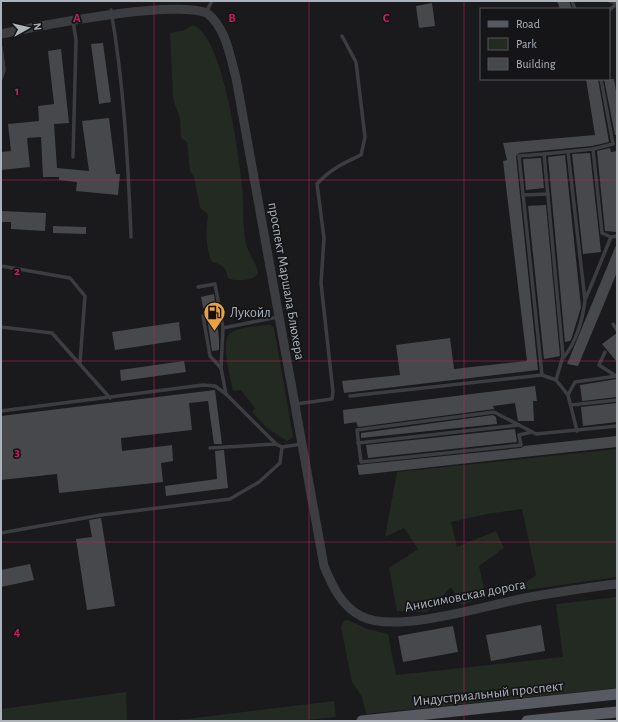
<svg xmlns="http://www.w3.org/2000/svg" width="618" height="722" font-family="'Alegreya Sans',sans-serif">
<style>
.green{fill:#222a22}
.building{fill:#47484c}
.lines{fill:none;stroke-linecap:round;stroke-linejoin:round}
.service{stroke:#3b3d41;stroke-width:3.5}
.tertiary{stroke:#3b3d41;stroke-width:9}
.primary{stroke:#575a60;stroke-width:11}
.grid{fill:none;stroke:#c12060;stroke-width:1;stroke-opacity:0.55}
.labels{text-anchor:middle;stroke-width:3.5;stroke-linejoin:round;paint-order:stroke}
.street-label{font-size:14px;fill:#adb3bb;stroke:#151517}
.poi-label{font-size:14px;fill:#adb3bb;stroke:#151517;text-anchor:start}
.grid-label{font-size:13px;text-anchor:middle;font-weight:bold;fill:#c12060;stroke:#151517;stroke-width:3.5;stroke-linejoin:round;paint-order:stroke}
</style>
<rect width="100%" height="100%" fill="#1a1a1c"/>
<g class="green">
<path d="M193,25C223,35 239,155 242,185C244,204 242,224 246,243C248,254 257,262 258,274C251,281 237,282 228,278C226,267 223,265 212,262C205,246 206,231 208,214L200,208L194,177L190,171L187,142L181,138L180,119L173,98L170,33L185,30Z"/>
<path d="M267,325H271L274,328L293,437L287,441L267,428L252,412L255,408L241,390L233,391C231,379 220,341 230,333C236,328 258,326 267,325Z"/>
<polygon points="617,449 617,577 512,592 536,575 522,509 487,514 451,522 457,547 496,531 504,548 479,566 486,597 461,605 451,587 427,612 397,611 389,568 418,549 404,528 385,537 397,472"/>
<polygon points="617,597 617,688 366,714 362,697 352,682 341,627 344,621 348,620 367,629 388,634 396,675 563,657 556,604"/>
<polygon points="126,692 127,721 1,721 1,709"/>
<polygon points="334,701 336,717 296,721 169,721"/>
</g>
<g class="building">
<polygon points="557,1 569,1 572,9 560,9"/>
<polygon points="432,3 435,26 419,28 416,6"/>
<polygon points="103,43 111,102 99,104 91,44"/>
<polygon points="61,49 69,123 54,124 57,168 89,171 82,121 109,118 116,174 120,174 118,195 76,191 77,182 59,180 59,177 43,177 41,137 27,138 30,167 1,170 1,152 11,151 8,124 39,121 38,106 54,104 48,51"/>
<polygon points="586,79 598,79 609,142 592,146 519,153 516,156 538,370 344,393 342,381 400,375 396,345 450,338 454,369 527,361 503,161 507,160 503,143 595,135"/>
<polygon points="604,79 614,79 617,97 617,135 615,135"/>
<polygon points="610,148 611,152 617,151 617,232 605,231 597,151"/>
<polygon points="590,153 601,252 583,254 572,154"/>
<polygon points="565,155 581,307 572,337 570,341 565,342 548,157"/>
<polygon points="541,158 544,188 526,190 523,159"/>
<polygon points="546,205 560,356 544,359 528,206"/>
<polygon points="1,211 46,213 45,231 11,229 11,222 1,222"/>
<polygon points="53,226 86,227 86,234 53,233"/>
<polygon points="617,243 617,272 606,299 578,366 567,364"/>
<polygon points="214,294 219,339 219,350 212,351 207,318 209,314 206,312 205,308 203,308 201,297"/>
<polygon points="179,322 181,340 115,350 112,332"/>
<polygon points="617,333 617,362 602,344"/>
<polygon points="184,361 186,372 121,381 120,370"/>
<polygon points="617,379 617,397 582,401 580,385"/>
<polygon points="535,386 537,401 533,401 534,421 518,421 515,403 493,406 494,409 358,427 356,422 344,424 343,410"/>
<polygon points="215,390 222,444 214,444 208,401 189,403 192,430 121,438 122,451 172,445 173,461 161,463 163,482 59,493 57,474 1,480 1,416"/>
<polygon points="617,403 617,422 583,426 581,407"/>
<polygon points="493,415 496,417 497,424 361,438 361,433"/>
<polygon points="515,429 517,442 368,458 366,445"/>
<polygon points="617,436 617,447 359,475 357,465 521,448 524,446"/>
<polygon points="224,450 228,488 166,496 165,486 217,479 215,451"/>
<polygon points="101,518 115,606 87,610 76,539 92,537 89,520"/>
<polygon points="30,564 34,580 1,587 1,570"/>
<polygon points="541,625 545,651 491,661 486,635"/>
<polygon points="453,626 458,652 403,662 398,636"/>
</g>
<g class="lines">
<g class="service">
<polyline points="572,1 575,9"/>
<polyline points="610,1 617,3"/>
<path d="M111,10C124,85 128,161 131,237"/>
<polyline points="609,10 617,4"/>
<polyline points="206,12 212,1"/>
<polyline points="73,21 76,40 73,157"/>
<polyline points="1,47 4,70 1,79"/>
<polyline points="593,149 613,144 601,79"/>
<polyline points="544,154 593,149 602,233 611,237 617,236"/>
<polyline points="523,195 548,194"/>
<polyline points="1,266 70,278 85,296 80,363"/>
<polyline points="198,287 215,284 223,328"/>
<polyline points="586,298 611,237"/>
<polyline points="206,315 203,316 210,356 221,368"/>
<polyline points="613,324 617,330"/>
<polyline points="1,327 52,333 110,398"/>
<polyline points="605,352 599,365 616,376"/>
<path d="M563,358C576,343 583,319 585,300L568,152"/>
<polyline points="556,380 542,375 519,156 544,154 563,356 556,380 568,395 577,431"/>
<polyline points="226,394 221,368 223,328 278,317"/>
<polyline points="568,395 575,382 617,376"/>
<polyline points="350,396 542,375"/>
<path d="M296,404L332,399L333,392L321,283L324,238L317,184C330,169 344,163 361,155L365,137L356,62L342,36"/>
<polyline points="571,405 617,400"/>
<polyline points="1,411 203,385 215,386 226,394 276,444 282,447 302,444"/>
<polyline points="532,432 519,435 521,445 361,462 357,430 494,412 536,434 617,426"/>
<polyline points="358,443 519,425"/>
<polyline points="210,448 276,444"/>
<polyline points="1,533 101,515 230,499 259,482 280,463 282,447"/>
</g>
<path class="tertiary" d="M1,34C43,25 173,0 207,13C226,28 230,56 236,78L324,566C332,585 341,606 361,616C396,635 490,604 530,597C559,592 588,587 617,584"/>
<g class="primary">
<polyline points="362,721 617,694"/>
<polyline points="527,721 617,712"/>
</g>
</g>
<path class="grid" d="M154,1V721M309,1V721M464,1V721M1,180H617M1,361H617M1,542H617"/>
<defs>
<symbol id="fuel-pin" viewBox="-11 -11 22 30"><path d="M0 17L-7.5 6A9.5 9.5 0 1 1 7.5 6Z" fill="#eaa144" stroke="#151517"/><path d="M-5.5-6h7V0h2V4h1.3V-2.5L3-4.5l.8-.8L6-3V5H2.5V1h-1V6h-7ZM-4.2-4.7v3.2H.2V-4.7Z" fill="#111"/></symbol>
</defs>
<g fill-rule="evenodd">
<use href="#fuel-pin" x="202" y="300" width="25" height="34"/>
</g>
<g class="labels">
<g class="street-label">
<text transform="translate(287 281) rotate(80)" y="5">проспект Маршала Блюхера</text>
<text transform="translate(465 595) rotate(-11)" y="5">Анисимовская дорога</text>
<text transform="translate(488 693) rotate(-6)" y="5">Индустриальный проспект</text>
</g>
<g class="poi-label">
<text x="230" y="317">Лукойл</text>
</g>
</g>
<g class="grid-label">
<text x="77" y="22">A</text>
<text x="232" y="22">B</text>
<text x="386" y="22">C</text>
<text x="17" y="95">1</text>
<text x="17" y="275">2</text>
<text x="17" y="456">3</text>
<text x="17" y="636">4</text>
</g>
<rect width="618" height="722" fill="none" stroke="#adb3bb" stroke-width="4"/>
<rect x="480" y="8" width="130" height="72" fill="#151517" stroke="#525459"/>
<rect x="488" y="21" width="20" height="6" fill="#575a60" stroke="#525459"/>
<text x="516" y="28" font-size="12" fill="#adb3bb">Road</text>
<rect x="488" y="38" width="20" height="12" fill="#222a22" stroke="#525459"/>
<text x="516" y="48" font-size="12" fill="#adb3bb">Park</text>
<rect x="488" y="58" width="20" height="12" fill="#47484c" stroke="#525459"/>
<text x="516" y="68" font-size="12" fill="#adb3bb">Building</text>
<g transform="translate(28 28) rotate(82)" stroke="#151517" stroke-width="3" paint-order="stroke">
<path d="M0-3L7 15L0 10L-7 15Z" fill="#adb3bb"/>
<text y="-6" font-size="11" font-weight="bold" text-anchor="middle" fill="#adb3bb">N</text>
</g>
</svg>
